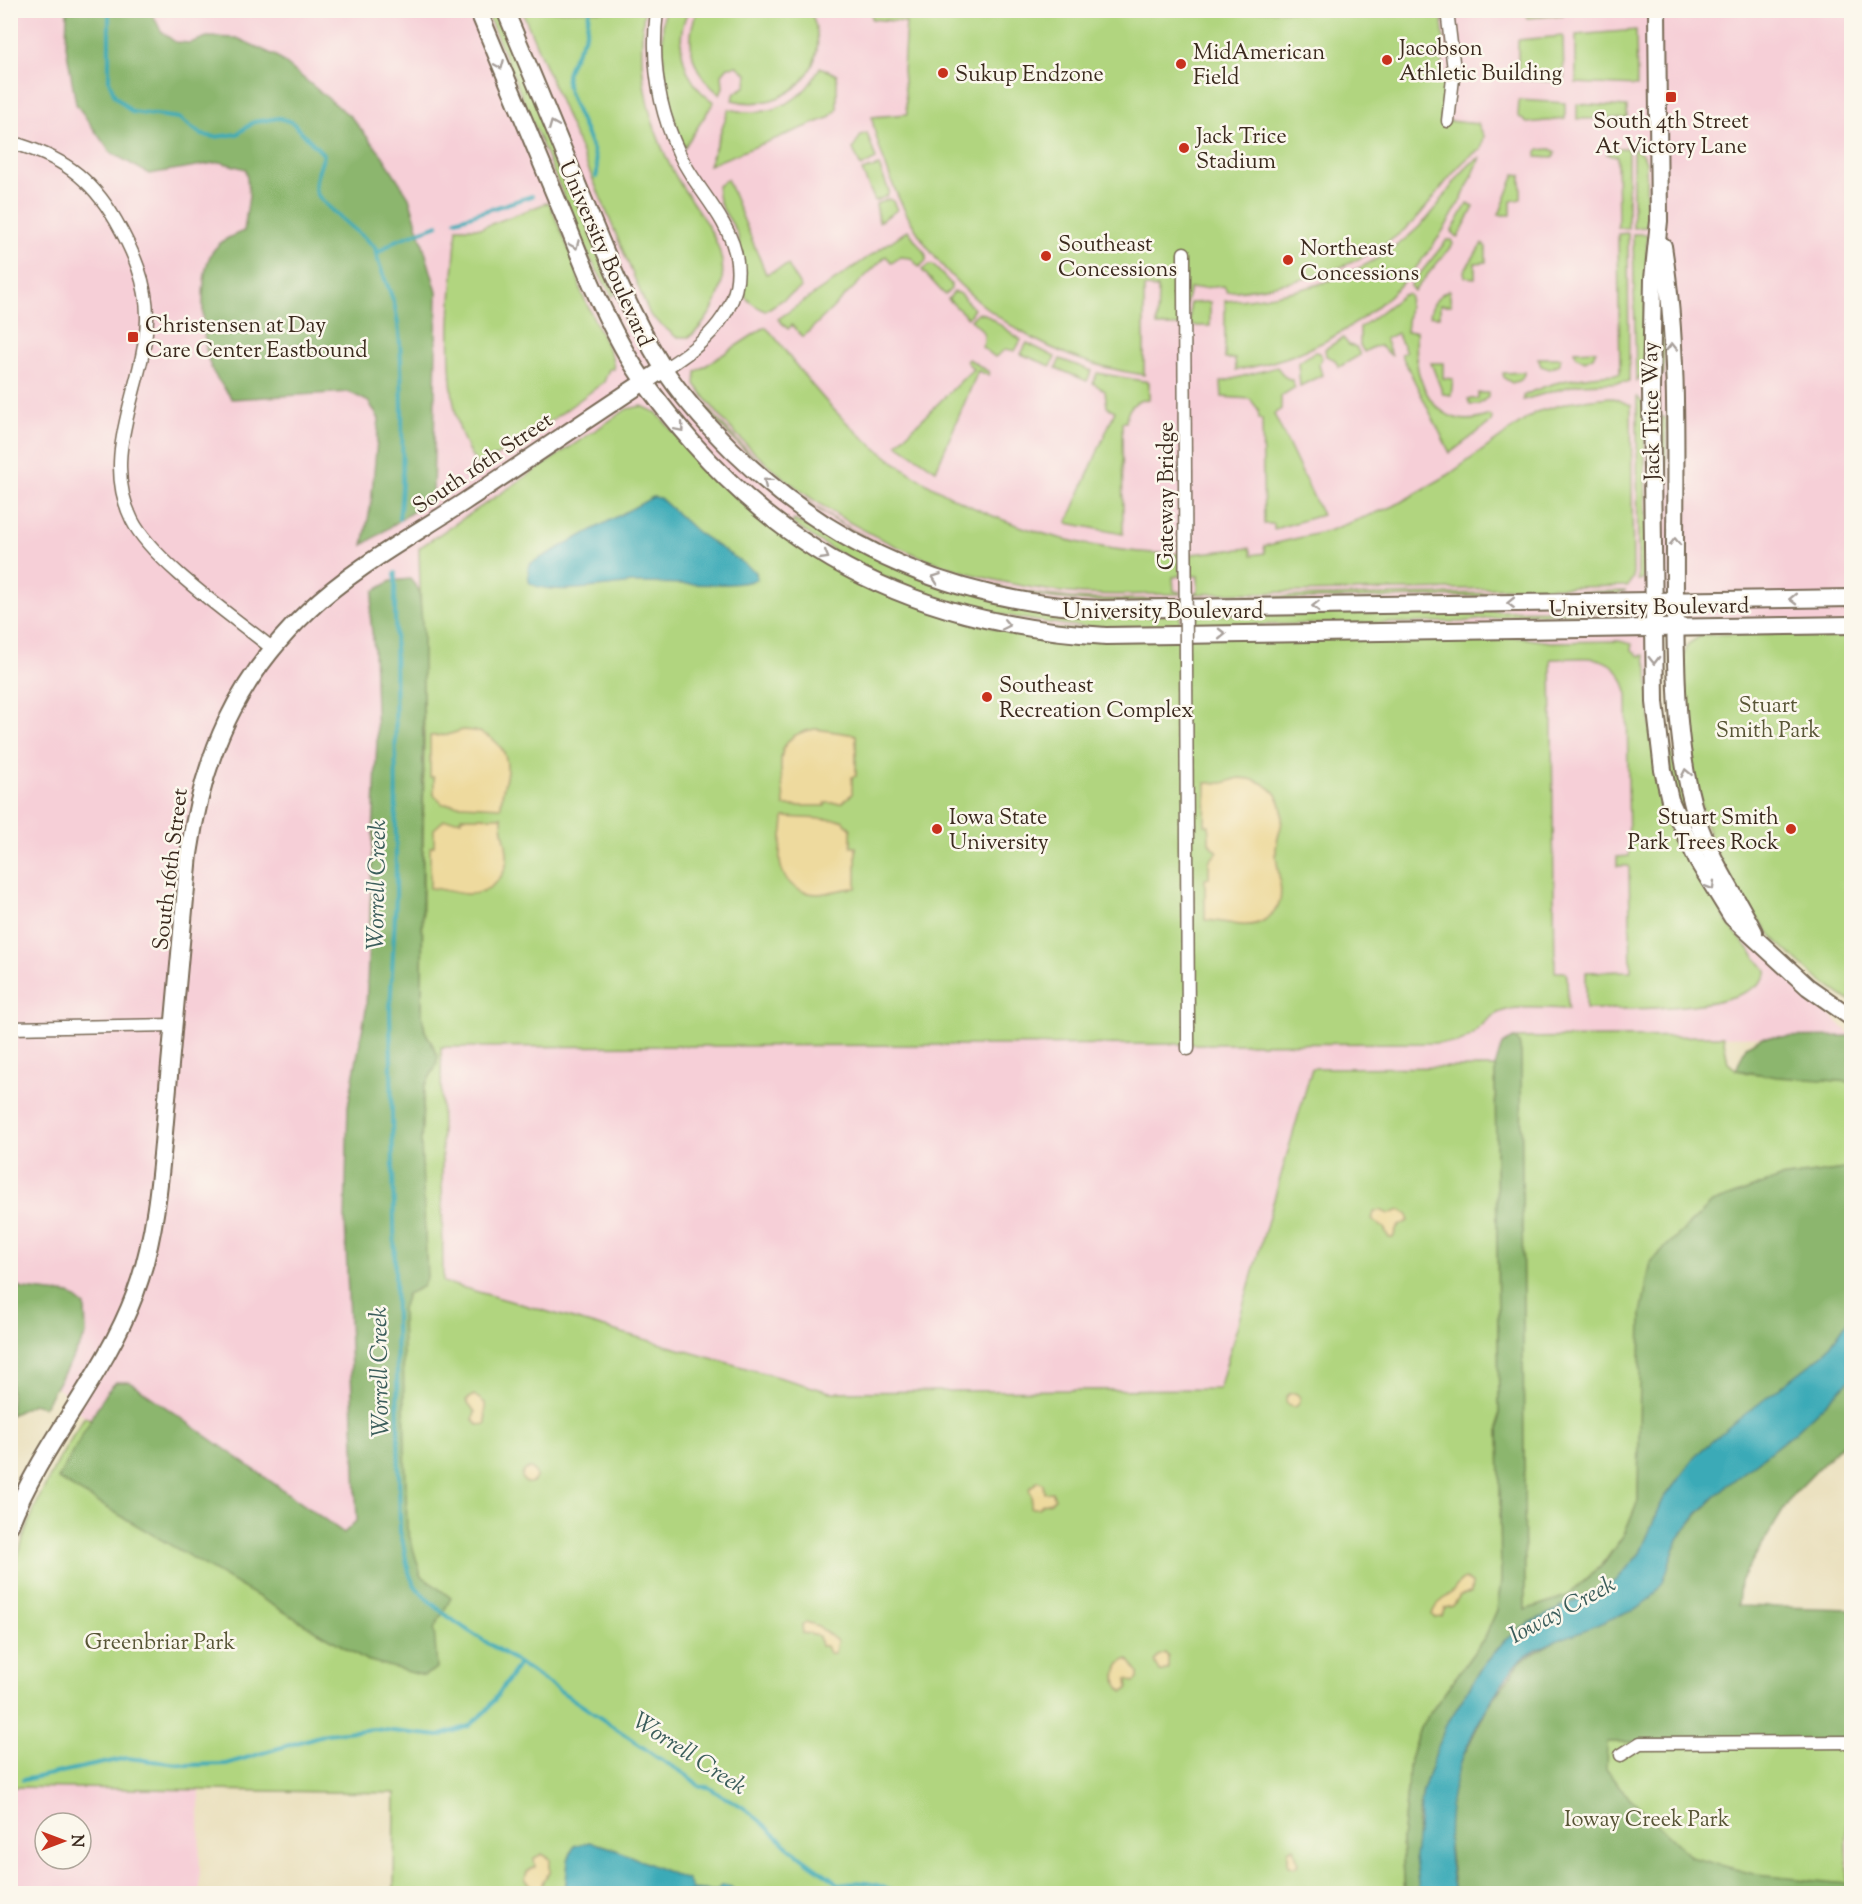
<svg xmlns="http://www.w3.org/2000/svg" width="1862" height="1904" font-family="'Sorts Mill Goudy',serif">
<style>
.built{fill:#f6cfd7;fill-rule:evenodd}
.green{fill:#b1d57f;stroke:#76804e;stroke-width:1.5}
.forest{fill:#8cb66e;stroke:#647046;stroke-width:1.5}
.sand{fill:#eeda9e;stroke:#94825e;stroke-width:1.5}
.water{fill:#3aaab7;stroke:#3a6a6a;stroke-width:1.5}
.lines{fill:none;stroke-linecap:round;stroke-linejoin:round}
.stream{stroke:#3aaab7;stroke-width:4}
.street-casing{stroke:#796a57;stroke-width:15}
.secondary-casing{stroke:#796a57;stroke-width:20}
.street{stroke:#fff;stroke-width:12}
.secondary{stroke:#fff;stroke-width:16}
.street-bridge-casing{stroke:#796a57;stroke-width:15;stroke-linecap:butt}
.street-bridge{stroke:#fff;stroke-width:12}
.oneway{stroke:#a79f9a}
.poi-dot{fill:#c8321e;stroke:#fbf7ec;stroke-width:2}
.labels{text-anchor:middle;stroke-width:5;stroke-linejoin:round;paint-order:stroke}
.poi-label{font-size:22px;fill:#3b2a1e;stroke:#fbf7ec;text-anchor:start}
.street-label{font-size:22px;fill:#3b2a1e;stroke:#fbf7ec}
.park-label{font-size:22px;fill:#585536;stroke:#fbf7ec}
.water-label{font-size:24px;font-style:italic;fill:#3b5d5b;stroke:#fbf7ec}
</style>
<rect width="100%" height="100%" fill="#fbf7ec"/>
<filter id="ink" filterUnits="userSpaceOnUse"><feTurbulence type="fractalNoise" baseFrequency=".0167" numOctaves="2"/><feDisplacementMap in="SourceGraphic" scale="12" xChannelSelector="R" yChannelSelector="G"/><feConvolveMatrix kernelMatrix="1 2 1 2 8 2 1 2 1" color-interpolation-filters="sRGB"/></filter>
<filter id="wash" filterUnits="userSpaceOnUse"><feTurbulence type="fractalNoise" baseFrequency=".008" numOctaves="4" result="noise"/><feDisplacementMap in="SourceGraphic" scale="24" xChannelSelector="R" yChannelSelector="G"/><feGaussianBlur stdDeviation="1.35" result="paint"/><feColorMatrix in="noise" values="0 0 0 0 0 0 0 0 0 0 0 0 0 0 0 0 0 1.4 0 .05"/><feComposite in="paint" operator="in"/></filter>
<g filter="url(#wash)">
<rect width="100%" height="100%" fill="#ebe1c0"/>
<g class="built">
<polygon points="10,11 1851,11 1851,660 1724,628 1654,629 1655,702 1696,860 1790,972 1851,1036 1514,1038 1502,1044 1495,1067 1312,1068 1219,1389 830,1392 443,1282 395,1557 288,1547 73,1408 77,1401 11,1359"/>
<polygon points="1851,1750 1852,1893 1847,1894 1848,1751"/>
<path d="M11,1787L199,1790L200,1893L11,1894ZM45,1823H81V1859H45Z"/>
</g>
<g class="green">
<path d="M871,10L1441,11L1445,50L1442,51V78L1446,79L1441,120L1478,124L1484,136L1481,150C1461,155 1431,205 1413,222C1362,270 1294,285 1227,292L1224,286L1190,289L1179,326H1157L1158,288L1144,287V375C1028,358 926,282 887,169C881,152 874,135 872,117L907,114L903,70L906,22L872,19Z"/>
<polygon points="486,11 498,11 616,294 612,296 589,257"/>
<path d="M522,11H644C639,52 642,93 656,132C662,149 670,167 679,182C705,224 741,257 712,310C706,320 699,331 689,337H676L650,315Z"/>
<path d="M664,11H688C673,43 684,83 714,102L684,148C667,103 659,59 664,11Z"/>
<path d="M697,11H810C837,65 787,115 732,100L735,93L746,86L747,74L737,66L728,67L722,74L723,87L720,94C692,74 684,43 697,11Z"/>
<polygon points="1526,11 1563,11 1563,15 1527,18"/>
<polygon points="1636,30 1637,86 1576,83 1576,35"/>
<polygon points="1563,36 1564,82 1518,79 1518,40"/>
<path d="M820,67L837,75V110L828,118L709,165L729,109C766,119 803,104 820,67Z"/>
<polygon points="1519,100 1565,103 1565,119 1527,123 1518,116"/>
<polygon points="1577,104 1627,107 1627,118 1577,119"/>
<polygon points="867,133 876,159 861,167 853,149 861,135"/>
<polygon points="1615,148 1627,148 1628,152 1628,228 1618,228 1617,156 1607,154"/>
<polygon points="1633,148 1642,154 1646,162 1647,227 1633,228"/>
<polygon points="1551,149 1556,152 1553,158 1536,157 1538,150"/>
<path d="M1480,158C1435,269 1358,350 1236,370L1235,359H1225V301C1299,296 1373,275 1426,220C1442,204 1460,166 1480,158Z"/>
<polygon points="879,166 889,191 887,196 875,201 862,171"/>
<polygon points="1515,174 1521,175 1521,199 1511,201 1511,215 1499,215"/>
<path d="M727,179L766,274L788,265L801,288L765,311C757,306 748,303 744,294C738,280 744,253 737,233C730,217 715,205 718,186Z"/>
<polygon points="889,199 893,201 897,210 879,222 876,204"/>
<path d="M549,202L575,264L582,294L612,357L614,369H609L604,382L552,420L479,467C435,413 452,294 457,228H481Z"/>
<polygon points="1467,204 1474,207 1458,237 1455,236 1452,231"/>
<polygon points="908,230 926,255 926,261 919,267 911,258 900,257 892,263 886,256 803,337 792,325 788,329 778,319"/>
<path d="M1628,233L1629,382L1578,384L1523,400V396C1553,380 1586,375 1620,374L1618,234Z"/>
<polygon points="1633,234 1647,234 1644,374 1636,381"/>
<polygon points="1447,240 1451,240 1453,244 1414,291 1410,286"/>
<polygon points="1482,244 1486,247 1486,262 1475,263 1475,278 1465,277 1464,271"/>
<polygon points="929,265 933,265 951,284 951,289 945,295 922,270"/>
<path d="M1449,290L1451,305H1440V316H1430C1430,306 1440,293 1449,290Z"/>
<polygon points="954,292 959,293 974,309 968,318 948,299"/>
<path d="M1407,294L1410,296L1406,332L1416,331C1417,345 1415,361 1419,374C1429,408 1454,430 1489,415L1492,417L1491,422L1450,453L1401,354L1406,352L1397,333L1385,339L1392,356L1380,346L1373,347L1364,352L1360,345V328L1403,295Z"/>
<polygon points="1210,302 1210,326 1190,326 1190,303"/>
<polygon points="1659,303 1663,303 1664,374 1659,374"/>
<path d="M977,313L985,314L1021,340L1015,351L1006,349L995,357L982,347C988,335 981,328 971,320Z"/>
<path d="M765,327C776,336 783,348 791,359C806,378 821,397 838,414C926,503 1056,553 1180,554V576L1173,577L1174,591L1180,592V594C1138,594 1095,597 1053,591C913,572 777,500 695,384L696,372Z"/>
<polygon points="1343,338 1349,345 1356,347 1360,355 1339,367 1334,359 1326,356 1325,349"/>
<polygon points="1027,343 1055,357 1051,366 1021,354"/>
<polygon points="1596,350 1593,357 1585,361 1577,357 1574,351"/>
<polygon points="1314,352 1320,353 1322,358 1319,365 1322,375 1300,386 1298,363"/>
<polygon points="1538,358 1561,358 1558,365 1550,369 1541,366"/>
<polygon points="969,359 989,372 988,375 978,371 936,470 897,444 973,369 966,361"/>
<polygon points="1060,359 1092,371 1087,381 1056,368"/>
<polygon points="1431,363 1443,363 1443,378 1453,379 1451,395 1443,394"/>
<polygon points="1277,367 1285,377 1292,380 1294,388 1281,396 1281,409 1274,414 1322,515 1274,529 1274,524 1264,524 1262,419 1259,419 1258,409 1250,399 1222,397 1221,382"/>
<polygon points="1525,372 1521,380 1512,383 1504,378 1503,373"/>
<path d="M1097,373L1149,382V399C1135,400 1127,407 1126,422H1122L1123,534L1067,523L1115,411L1107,407L1105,391L1093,383Z"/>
<path d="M683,382C697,393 708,409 720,422C740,445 763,466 786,485C866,549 969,589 1071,598C1107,600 1144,599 1180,599V602C1135,602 1089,604 1044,597C899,577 772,497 683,382Z"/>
<polygon points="1478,393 1488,393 1488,397 1478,405 1470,405 1468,399 1478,399"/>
<polygon points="1610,397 1631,405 1633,578 1627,586 1191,594 1198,591 1198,576 1191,576 1191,554 1250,548 1252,555 1265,553 1264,546 1328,531 1394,506 1448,475 1536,412 1575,401"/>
<polygon points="1637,397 1644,403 1647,566 1643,580 1638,580"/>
<path d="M642,406L657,413L712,476L767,523L994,628L1515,637L1550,642L1619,641L1632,644L1631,649L1639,656L1644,655L1648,668L1651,739L1726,921L1767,971C1757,1013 1621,1009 1586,1009V972L1631,971L1629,866H1617V857L1629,856L1627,692C1617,650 1585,658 1551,659L1555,972H1565L1567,976L1568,1009C1547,1009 1517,1004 1498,1013C1481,1021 1477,1036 1457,1043L441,1047L443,1282L830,1392L1219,1389L1312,1068L1495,1067L1501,1581L1497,1610L1485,1637L1420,1727L1410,1759L1402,1841L1405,1893H394L395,1793L11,1787L10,1589C23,1521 49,1474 85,1416L396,1616L388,1265L422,1201L421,1142L424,1087L436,1066L434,1047L425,1031L422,1015L424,736L419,548L627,409Z"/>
<polygon points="1661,417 1665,417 1666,422 1667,473 1659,433"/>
<path d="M794,520L833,538L1035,610L1098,616L1180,615V626C1142,627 1104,629 1066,625C967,614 873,581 792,523Z"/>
<polygon points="1626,591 1619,594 1191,601 1191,598"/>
<polygon points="1630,609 1630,613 1523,614 1462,622 1191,626 1191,615"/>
<polygon points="1851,630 1851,1002 1813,975 1776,941 1738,894 1712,845 1688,755 1683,658 1688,644 1702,635"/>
<polygon points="1669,745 1699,845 1675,793 1666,746"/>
<polygon points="1723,1036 1728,1063 1737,1070 1748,1073 1852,1082 1851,1168 1780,1178 1641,1314 1638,1501 1625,1533 1602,1565 1567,1596 1525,1610 1521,1054 1519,1043 1514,1038"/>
<polygon points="1607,1742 1847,1742 1847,1893 1455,1894"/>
</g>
<g class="forest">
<path d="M151,11L161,31L175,42L190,43L207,37L237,38L276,56L351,117L382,155L409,197L437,292L433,498L363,545L371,504L379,419L369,402L349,392L232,399C226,390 218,381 213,372C201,350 199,276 211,254C219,241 231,236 244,231L249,196L246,169L220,162L149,174L110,152L76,104L66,46L67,11Z"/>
<polygon points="410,579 419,590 423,633 422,1015 425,1031 438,1056 436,1066 424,1087 421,1142 427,1277 422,1287 407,1294 402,1309 407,1528 421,1575 451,1598 434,1629 437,1668 424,1676 366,1660 58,1479 105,1394 116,1382 130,1382 344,1533 357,1520 345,1220 348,1106 366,1010 377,739 374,649 370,614 374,591 391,581"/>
<polygon points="1851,1036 1851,1082 1777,1077 1736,1070 1746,1046 1762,1037"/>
<polygon points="1514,1038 1519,1043 1521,1054 1525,1610 1567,1596 1603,1565 1625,1533 1638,1501 1641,1314 1651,1261 1712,1203 1780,1178 1851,1168 1851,1316 1825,1353 1697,1454 1663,1500 1640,1553 1616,1581 1530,1623 1505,1640 1485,1663 1445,1727 1423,1790 1417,1824 1419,1893 1405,1894 1402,1841 1410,1759 1420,1727 1485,1637 1497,1610 1501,1581 1495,1067 1502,1044"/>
<polygon points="10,1282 23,1289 70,1294 85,1306 86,1335 44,1407 33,1404 11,1415"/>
<polygon points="1851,1379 1851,1435 1792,1496 1740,1581 1738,1606 1851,1609 1851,1742 1607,1742 1606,1769 1620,1788 1691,1857 1757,1875 1847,1884 1847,1893 1455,1894 1447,1829 1449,1801 1457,1769 1487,1708 1521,1661 1555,1641 1607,1619 1663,1582 1678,1539 1697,1515 1725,1487 1794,1433"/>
</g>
<g class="sand">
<path d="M816,729L856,735V776L852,777V794L842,803H825V806H784C784,774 766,735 816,729Z"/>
<path d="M463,730C486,730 508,744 507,770C506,783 501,791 501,807L443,804L434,795V777H430V736L447,735Z"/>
<path d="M1239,778C1263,778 1285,793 1282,820C1281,831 1276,839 1276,851C1276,876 1293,904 1263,921C1245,931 1224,920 1205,920V879L1209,878V861L1218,852L1209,843V825H1205L1206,783H1223Z"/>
<path d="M461,817H502C501,830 506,840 507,853C509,876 489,895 466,894C454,893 443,889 430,888V847L434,846V829L444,820H461Z"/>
<path d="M784,817L842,820L851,829V847H856V888C843,888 832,893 819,894C810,894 801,892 793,886C770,866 784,842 784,817Z"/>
<polygon points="1380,1210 1389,1214 1400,1210 1408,1215 1408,1221 1397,1227 1393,1238 1389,1238 1384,1228 1372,1220 1374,1212"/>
<circle cx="1293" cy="1400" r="7"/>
<polygon points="474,1395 485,1403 486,1424 478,1425 473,1420 475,1412 466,1400"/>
<circle cx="529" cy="1476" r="7"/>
<polygon points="1038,1481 1043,1484 1044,1493 1052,1492 1055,1498 1051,1502 1042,1504 1039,1508 1030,1508 1032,1497 1029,1489"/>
<path d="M1465,1579L1472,1583L1471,1593L1460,1595L1453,1606L1445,1608L1442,1616L1434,1617L1432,1615C1435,1602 1444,1601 1451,1593C1457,1588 1456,1583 1465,1579Z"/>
<polygon points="806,1622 818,1626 837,1641 835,1653 829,1653 826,1646 821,1646 819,1636 803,1633 802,1625"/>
<polygon points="1165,1653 1168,1657 1168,1669 1160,1672 1155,1662 1158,1656"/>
<path d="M1128,1659L1138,1673V1679L1134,1682L1127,1679L1128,1689L1123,1692C1112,1684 1114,1663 1128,1659Z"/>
<polygon points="1294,1847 1298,1864 1294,1868 1288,1866 1288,1850"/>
<polygon points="542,1854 550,1859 550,1873 543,1880 541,1890 537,1891 525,1879 527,1872 535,1867 534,1858"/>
</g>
<g class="water">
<path d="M653,497L660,498L697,532L756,572L757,579C740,589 659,582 633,583C611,585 545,597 529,582L528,568L531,563Z"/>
<path d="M1851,1316V1379L1794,1433L1725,1487L1697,1514L1678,1539L1663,1582L1651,1599L1641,1606C1621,1614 1602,1623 1582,1631C1562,1639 1536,1647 1520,1661C1510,1670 1501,1686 1493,1698C1452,1762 1439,1819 1455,1893H1419L1415,1857L1423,1790L1445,1727L1485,1663L1505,1640L1530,1623L1616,1581L1640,1553L1663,1500L1697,1454L1731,1425L1825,1353Z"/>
<polygon points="590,1842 609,1847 687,1880 692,1889 715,1891 723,1885 731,1887 737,1893 565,1893 568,1860 574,1846"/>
</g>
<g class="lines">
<g class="stream">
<path d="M109,10V81L115,96L132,112L179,118L202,135L215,137L237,134L254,122L279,118L292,122L324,155C321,166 313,181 316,192C319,202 364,237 375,247C379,274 392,288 396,312C402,344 401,376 402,408C402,446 404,482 399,519"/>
<path d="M590,10C587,18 588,26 586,33C580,50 564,67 567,85C571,107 604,159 596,177"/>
<polyline points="456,220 532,196"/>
<polyline points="376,254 395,241 438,225"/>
<path d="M395,573L396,895L390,1011L400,1532C406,1548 405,1570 414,1584C433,1611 480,1638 508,1656C557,1689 607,1721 655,1756C671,1766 687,1773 700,1787C712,1785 714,1793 724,1797C751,1808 768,1830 790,1848C805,1861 823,1872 839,1884C862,1881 878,1882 897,1894"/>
<polyline points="23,1780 127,1758 187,1765 226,1764 326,1734 374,1729 439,1736 469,1726 488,1709 519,1664"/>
</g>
</g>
</g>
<g filter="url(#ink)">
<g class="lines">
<defs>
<g id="street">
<path d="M657,10C651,60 658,108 679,153C690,178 710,199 723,223C761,288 719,336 664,369"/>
<polyline points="1447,10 1454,70 1448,121"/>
<path d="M10,142C60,156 90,176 116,221C133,251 148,284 147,320C144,388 99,453 132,520C153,562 235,618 273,649"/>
<polyline points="1184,253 1184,289"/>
<polyline points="10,1028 174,1025"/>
<polyline points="1188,1028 1188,1049"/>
<polyline points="1621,1755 1640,1743 1852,1742"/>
</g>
<g id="secondary">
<path d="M478,10C507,80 536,149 565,219C582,262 599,305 622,346C641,381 666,412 692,442C804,570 938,626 1106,636L1852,625"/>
<path d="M505,10C531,72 557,134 582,196C606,254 629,312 662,366C681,396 707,425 732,450C834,550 959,603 1101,609L1852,598"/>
<polyline points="1657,10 1659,221 1653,279 1651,389 1655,702 1663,770 1670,800 1697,860 1732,917 1808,987 1852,1018"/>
<path d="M1663,246C1681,361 1674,483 1675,599C1676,673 1675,749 1697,819C1711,861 1735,894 1754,932"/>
<path d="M10,1525C42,1443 104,1377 135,1294C158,1232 161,1164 167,1098C174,1017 182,936 189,854C203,757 235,680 308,611C353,568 412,536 464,502C531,458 597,412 664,369"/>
</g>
</defs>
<use href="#street" class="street-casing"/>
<use href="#secondary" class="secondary-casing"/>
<use href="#street" class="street"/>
<use href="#secondary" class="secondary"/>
<defs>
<polyline id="street-bridge" points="1184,289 1188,1028"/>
</defs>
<use href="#street-bridge" class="street-bridge-casing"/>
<use href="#street-bridge" class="street-bridge"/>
</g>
<defs><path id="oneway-chevron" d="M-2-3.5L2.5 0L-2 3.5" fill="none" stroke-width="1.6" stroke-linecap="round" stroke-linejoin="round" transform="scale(1.5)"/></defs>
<g class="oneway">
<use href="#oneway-chevron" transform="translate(500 65) rotate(67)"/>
<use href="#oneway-chevron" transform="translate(553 125) rotate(-112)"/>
<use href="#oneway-chevron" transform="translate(575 245) rotate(67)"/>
<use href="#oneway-chevron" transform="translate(1672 347) rotate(-91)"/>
<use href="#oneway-chevron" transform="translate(680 428) rotate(49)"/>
<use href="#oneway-chevron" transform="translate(767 482) rotate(-140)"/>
<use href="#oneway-chevron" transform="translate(1675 542) rotate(-91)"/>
<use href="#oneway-chevron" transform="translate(825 556) rotate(31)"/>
<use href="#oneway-chevron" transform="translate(936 578) rotate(-160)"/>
<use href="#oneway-chevron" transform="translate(1793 599) rotate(179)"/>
<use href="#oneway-chevron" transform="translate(1511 603) rotate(179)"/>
<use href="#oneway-chevron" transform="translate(1316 606) rotate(179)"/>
<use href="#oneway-chevron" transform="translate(1006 625) rotate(12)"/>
<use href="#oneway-chevron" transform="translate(1222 634) rotate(-1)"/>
<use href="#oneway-chevron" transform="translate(1654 660) rotate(89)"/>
<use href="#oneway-chevron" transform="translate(1686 773) rotate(-101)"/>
<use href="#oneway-chevron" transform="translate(1711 886) rotate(59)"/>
</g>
</g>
<g class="poi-dot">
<circle cx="1387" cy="60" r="6"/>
<circle cx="1181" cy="64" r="6"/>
<circle cx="943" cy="73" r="6"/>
<rect x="1665" y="91" width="12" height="12" rx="3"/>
<circle cx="1184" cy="148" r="6"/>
<circle cx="1046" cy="256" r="6"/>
<circle cx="1288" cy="260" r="6"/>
<rect x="127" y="331" width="12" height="12" rx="3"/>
<circle cx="987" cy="697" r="6"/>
<circle cx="937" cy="829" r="6"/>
<circle cx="1791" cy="829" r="6"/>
</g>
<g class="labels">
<g class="poi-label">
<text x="1399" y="55">Jacobson<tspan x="1399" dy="25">Athletic Building</tspan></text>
<text x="1193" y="59">MidAmerican<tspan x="1193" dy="25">Field</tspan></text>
<text x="955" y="81">Sukup Endzone</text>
<text x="1671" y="128" text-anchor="middle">South 4th Street<tspan x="1671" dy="25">At Victory Lane</tspan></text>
<text x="1196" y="143">Jack Trice<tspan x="1196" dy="25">Stadium</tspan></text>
<text x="1058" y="251">Southeast<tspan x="1058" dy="25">Concessions</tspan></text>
<text x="1300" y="255">Northeast<tspan x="1300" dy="25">Concessions</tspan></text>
<text x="145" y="332">Christensen at Day<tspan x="145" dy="25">Care Center Eastbound</tspan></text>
<text x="999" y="692">Southeast<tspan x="999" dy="25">Recreation Complex</tspan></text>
<text x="949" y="824">Iowa State<tspan x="949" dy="25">University</tspan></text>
<text x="1779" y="824" text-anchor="end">Stuart Smith<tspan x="1779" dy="25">Park Trees Rock</tspan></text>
</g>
<g class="street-label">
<text transform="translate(607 253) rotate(66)" y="8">University Boulevard</text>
<text transform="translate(1650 411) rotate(-91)" y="8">Jack Trice Way</text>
<text transform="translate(482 462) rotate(-34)" y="8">South 16th Street</text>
<text transform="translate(1165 496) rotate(-90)" y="8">Gateway Bridge</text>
<text transform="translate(1649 606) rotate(-1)" y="8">University Boulevard</text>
<text x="1163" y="618">University Boulevard</text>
<text transform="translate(169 869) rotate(-83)" y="8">South 16th Street</text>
</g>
<g class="park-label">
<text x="1768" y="712">Stuart<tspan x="1768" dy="25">Smith Park</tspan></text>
<text x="160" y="1649">Greenbriar Park</text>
<text x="1647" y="1826">Ioway Creek Park</text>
</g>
<g class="water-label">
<text transform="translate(376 885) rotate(-89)" y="8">Worrell Creek</text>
<text transform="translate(379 1372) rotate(-91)" y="8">Worrell Creek</text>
<text transform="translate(1562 1609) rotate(-28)" y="8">Ioway Creek</text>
<text transform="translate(690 1753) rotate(33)" y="8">Worrell Creek</text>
</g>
</g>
<rect width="1862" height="1904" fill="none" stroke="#fbf7ec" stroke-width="36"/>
<g transform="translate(63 1841) rotate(90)"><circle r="28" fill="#fbf7ec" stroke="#aea59a" stroke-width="1.5"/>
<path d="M0-4.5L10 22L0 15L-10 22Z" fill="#c8321e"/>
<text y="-9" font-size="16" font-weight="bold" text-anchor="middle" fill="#3b2a1e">N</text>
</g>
</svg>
